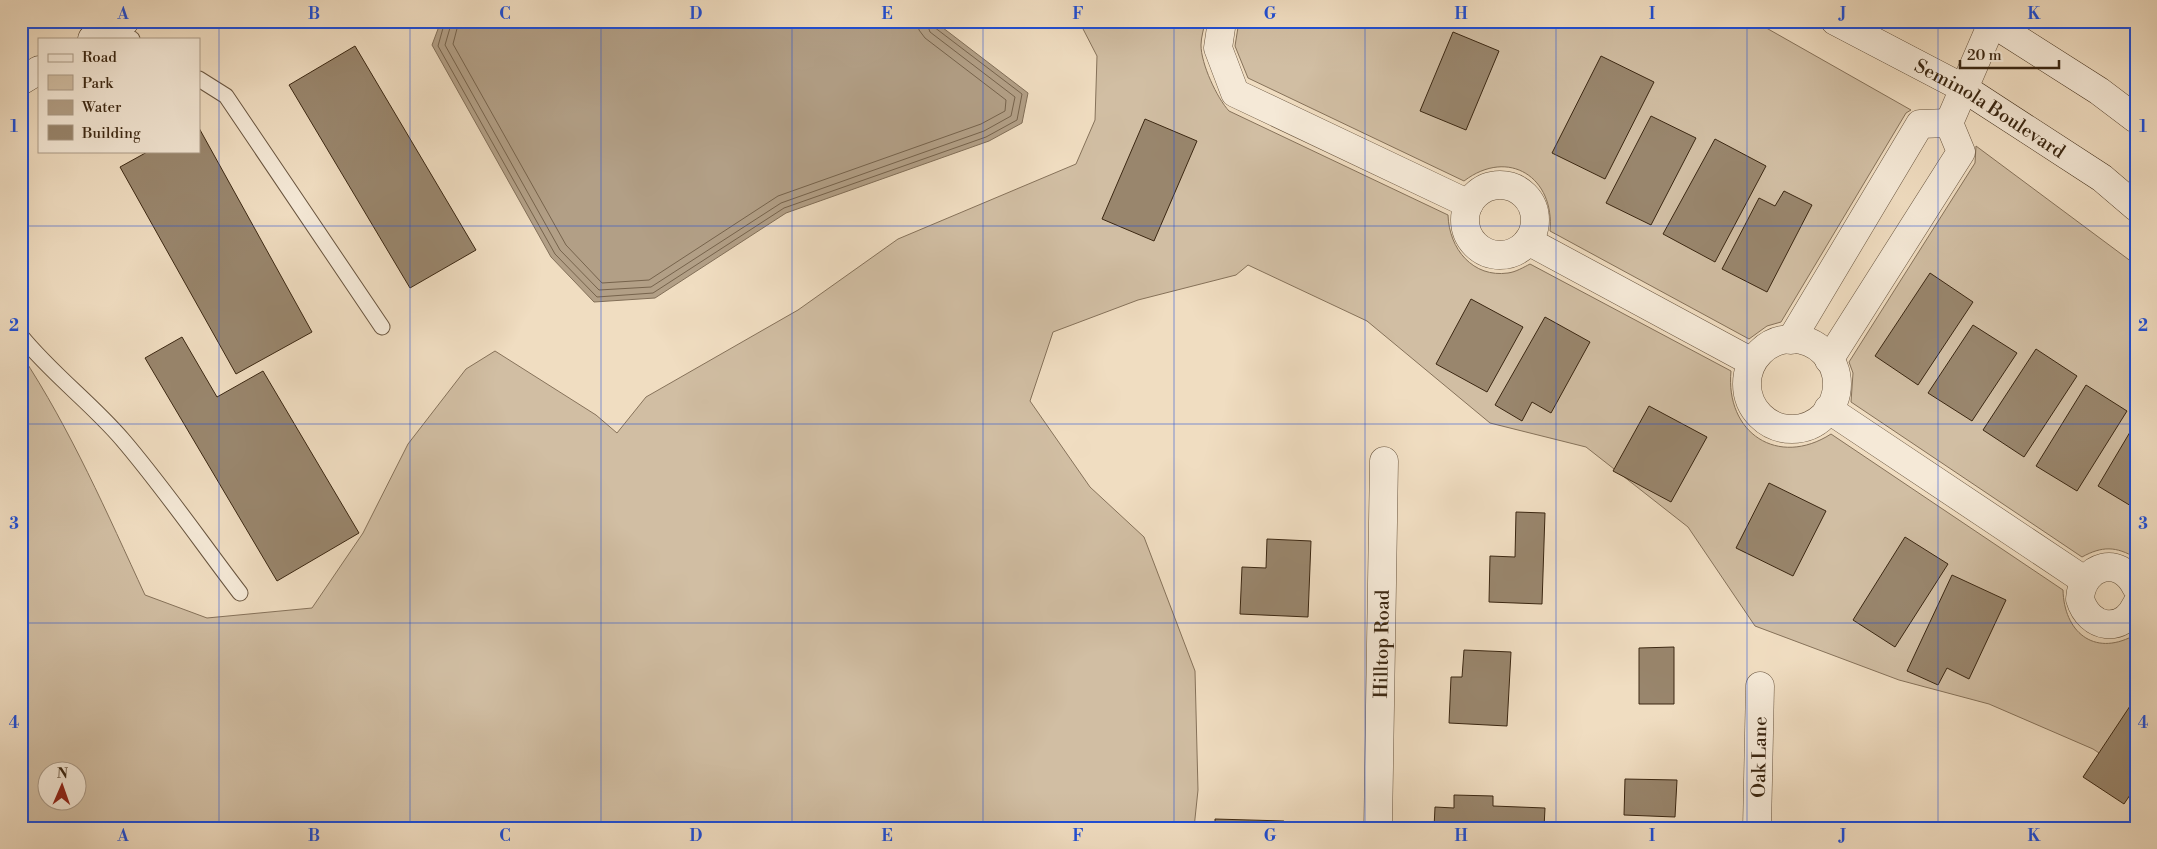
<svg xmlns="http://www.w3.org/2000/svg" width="2157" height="849" font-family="'Libre Bodoni',serif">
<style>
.green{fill:#d1bea3;stroke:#86725a;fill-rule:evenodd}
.water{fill:#b29f86;stroke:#826f58}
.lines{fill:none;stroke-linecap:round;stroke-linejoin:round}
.shore{stroke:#76634c;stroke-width:1}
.building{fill:#99866d;stroke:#3b2712}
.service-casing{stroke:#68543e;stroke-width:17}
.minor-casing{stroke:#68543e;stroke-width:29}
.secondary-casing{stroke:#3b2712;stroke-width:29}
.service{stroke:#f5e9d7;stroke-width:15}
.minor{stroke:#f5e9d7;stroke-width:28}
.secondary{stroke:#f5e9d7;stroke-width:28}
.grid{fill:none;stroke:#1d4ed8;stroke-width:1;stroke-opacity:0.55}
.labels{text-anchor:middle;stroke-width:4;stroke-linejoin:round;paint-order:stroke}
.street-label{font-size:19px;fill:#3b2712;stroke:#f5e9d7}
.neatline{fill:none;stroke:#1d4ed8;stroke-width:2}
.grid-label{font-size:16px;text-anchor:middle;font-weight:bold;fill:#1d4ed8}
</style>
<rect width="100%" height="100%" fill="#f0ddc1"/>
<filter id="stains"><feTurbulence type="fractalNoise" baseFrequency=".004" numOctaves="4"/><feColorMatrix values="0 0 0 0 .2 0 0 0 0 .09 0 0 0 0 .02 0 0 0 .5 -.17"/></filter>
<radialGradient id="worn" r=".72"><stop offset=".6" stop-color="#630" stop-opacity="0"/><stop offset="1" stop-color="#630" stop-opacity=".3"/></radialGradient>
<g class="green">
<path d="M1076,21H1205C1204,29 1201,37 1201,45C1201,64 1217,98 1229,111L1448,215C1449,249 1473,278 1508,273C1516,272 1524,267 1530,264L1731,371C1725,433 1778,468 1831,434L2063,590C2064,631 2093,657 2133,636L2136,638V777L2093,749L1989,704L1899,680L1755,626L1688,527L1586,447L1490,423L1367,321L1248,265L1236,275L1138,300L1053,332L1030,401L1090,487L1144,537L1195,671L1198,790L1194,828H21V354C71,430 107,513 145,595L207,618L312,608L363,533L408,444L466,369L495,351L596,415L617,433L646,397L798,310L898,239L1076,164L1095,120L1097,56L1081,25ZM48,772H78V802H48Z"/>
<path d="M1239,21H1754L1911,110L1906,113L1781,322L1767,326L1749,339L1550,231C1555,178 1509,147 1464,181L1248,78L1235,46Z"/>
<path d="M1976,146L2136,265V558C2116,546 2102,546 2082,557L1851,402L1853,373L1849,362L1975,163Z"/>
</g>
<polygon class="water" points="441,21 934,21 1028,93 1022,123 989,141 786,213 655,298 594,302 551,257 432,45"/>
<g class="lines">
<g class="shore">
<polyline points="445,21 438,46 555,254 597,297 653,293 784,208 986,137 1017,120 1022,94 934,27 932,21"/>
<polyline points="452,21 445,45 560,250 599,290 651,287 781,203 984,131 1011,116 1015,97 930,32 926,21"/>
<polyline points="459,21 453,44 566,245 602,283 649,280 778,196 981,124 1005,111 1006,100 925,38 919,30 918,21"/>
</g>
</g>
<g class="building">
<polygon points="1453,32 1499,51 1466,130 1420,111"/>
<polygon points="355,46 476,250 410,288 289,85"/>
<polygon points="1601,56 1654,82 1605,179 1552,153"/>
<polygon points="1651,116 1696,138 1651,225 1606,203"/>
<polygon points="1145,119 1197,141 1154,241 1102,219"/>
<polygon points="199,128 312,332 236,374 120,167 149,151 199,151"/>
<polygon points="1715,139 1766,166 1715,262 1663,234"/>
<polygon points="1784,191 1812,205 1767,292 1722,269 1759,198 1775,206"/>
<polygon points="1930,273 1973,302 1918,385 1875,356"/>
<polygon points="1471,299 1523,327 1487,392 1436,364"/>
<polygon points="1545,317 1590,342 1551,413 1532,402 1522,421 1495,405"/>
<polygon points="1973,325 2017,353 1972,421 1928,393"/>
<polygon points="182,337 217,397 263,371 359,533 277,581 145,358"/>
<polygon points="2036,349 2077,376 2024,457 1983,430"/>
<polygon points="2086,385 2127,411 2077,491 2036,466"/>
<polygon points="1649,406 1707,437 1671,502 1613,471"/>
<polygon points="2136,422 2136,509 2098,486"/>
<polygon points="1769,483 1826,511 1793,576 1736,548"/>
<polygon points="1516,512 1545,513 1542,604 1489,602 1490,556 1515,557"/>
<polygon points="1905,537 1948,564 1895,647 1853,620"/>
<polygon points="1267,539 1311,541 1308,617 1240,614 1242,567 1266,568"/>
<polygon points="1952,575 2006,600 1969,679 1947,668 1938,685 1907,671"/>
<polygon points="1674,647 1674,704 1639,704 1639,648"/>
<polygon points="1464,650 1511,652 1507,726 1449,723 1451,677 1462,677"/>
<polygon points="2136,697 2136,786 2124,804 2083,777"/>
<polygon points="1625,779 1677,780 1675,817 1624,815"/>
<polygon points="1454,795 1493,796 1493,806 1545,808 1544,828 1434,828 1435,807 1454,808"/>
<polygon points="1215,819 1284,821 1284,828 1215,828"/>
<polygon points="1829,826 1888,828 1829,828"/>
</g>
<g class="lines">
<defs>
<g id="service">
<polyline points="112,27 132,39"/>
<polyline points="199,79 226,96 382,327"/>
<path d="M21,336C52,374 91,403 122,439C164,488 201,542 240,593"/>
</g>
<g id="minor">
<polyline points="1222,21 1218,48 1235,93 1469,204"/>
<circle cx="1500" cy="220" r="35"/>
<polyline points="1528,241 1752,362"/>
<circle cx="1792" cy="384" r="45"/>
<polyline points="1791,340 1920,124 1949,123"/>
<polyline points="1829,360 1961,152 1949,123 1993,21"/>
<polyline points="1828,409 2084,580"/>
<path d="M2136,587C2120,554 2082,565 2080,599C2089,629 2122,634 2136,605"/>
<path id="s1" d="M1378,828L1384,461"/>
<path id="s2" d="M1757,828L1760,686"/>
</g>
<g id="secondary">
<path id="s3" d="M1835,21L1965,89L2102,178L2136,207"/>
<polyline points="1989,21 2099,91 2136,119"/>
<polyline points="92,39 125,21"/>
<polyline points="21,81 39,70"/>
</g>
</defs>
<use href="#service" class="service-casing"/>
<use href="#minor" class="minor-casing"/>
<use href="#secondary" class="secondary-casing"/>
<use href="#service" class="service"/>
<use href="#minor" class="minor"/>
<use href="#secondary" class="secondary"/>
</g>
<path class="grid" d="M219,21V828M410,21V828M601,21V828M792,21V828M983,21V828M1174,21V828M1365,21V828M1556,21V828M1747,21V828M1938,21V828M21,226H2136M21,424H2136M21,623H2136"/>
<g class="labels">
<g class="street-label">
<text dy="7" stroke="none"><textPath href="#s3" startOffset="178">Seminola Boulevard</textPath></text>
<text dy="7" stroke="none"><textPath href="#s1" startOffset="184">Hilltop Road</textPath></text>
<text dy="7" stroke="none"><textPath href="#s2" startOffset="71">Oak Lane</textPath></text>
</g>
</g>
<rect width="2157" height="849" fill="none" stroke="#f0ddc1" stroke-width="55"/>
<rect x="38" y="38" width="162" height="115" fill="#f5e9d7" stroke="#ab9b88"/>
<rect x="48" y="54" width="25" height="8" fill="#f5e9d7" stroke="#ab9b88"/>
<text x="82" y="62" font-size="15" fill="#3b2712">Road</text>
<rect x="48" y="75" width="25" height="15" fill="#d1bea3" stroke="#ab9b88"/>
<text x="82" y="88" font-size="15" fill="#3b2712">Park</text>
<rect x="48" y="100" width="25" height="15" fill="#b29f86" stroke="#ab9b88"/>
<text x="82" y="112" font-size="15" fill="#3b2712">Water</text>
<rect x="48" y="125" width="25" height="15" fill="#99866d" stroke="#ab9b88"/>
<text x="82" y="138" font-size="15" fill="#3b2712">Building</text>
<g transform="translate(62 786) rotate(2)"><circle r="24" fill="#f5e9d7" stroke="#ab9b88"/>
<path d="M0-4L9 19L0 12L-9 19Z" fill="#8f2418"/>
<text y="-8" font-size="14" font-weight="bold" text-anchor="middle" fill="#3b2712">N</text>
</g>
<path d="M1960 60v8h99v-8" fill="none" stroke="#3b2712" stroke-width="2.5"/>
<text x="1967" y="60" font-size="15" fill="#3b2712" stroke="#f5e9d7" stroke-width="4" paint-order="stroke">20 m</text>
<rect x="28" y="28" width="2102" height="794" class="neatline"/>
<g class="grid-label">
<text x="123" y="19">A</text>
<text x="314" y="19">B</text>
<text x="505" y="19">C</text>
<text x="696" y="19">D</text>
<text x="887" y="19">E</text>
<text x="1078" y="19">F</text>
<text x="1270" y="19">G</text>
<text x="1461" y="19">H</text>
<text x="1652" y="19">I</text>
<text x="1843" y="19">J</text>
<text x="2034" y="19">K</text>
<text x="14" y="132">1</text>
<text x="2143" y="132">1</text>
<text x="14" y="331">2</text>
<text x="2143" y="331">2</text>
<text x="14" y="529">3</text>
<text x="2143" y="529">3</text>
<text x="14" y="728">4</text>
<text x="2143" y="728">4</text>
<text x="123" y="841">A</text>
<text x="314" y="841">B</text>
<text x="505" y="841">C</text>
<text x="696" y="841">D</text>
<text x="887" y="841">E</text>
<text x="1078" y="841">F</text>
<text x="1270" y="841">G</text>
<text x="1461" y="841">H</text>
<text x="1652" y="841">I</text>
<text x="1843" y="841">J</text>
<text x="2034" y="841">K</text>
</g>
<rect width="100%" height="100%" filter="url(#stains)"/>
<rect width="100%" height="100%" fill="url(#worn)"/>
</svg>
